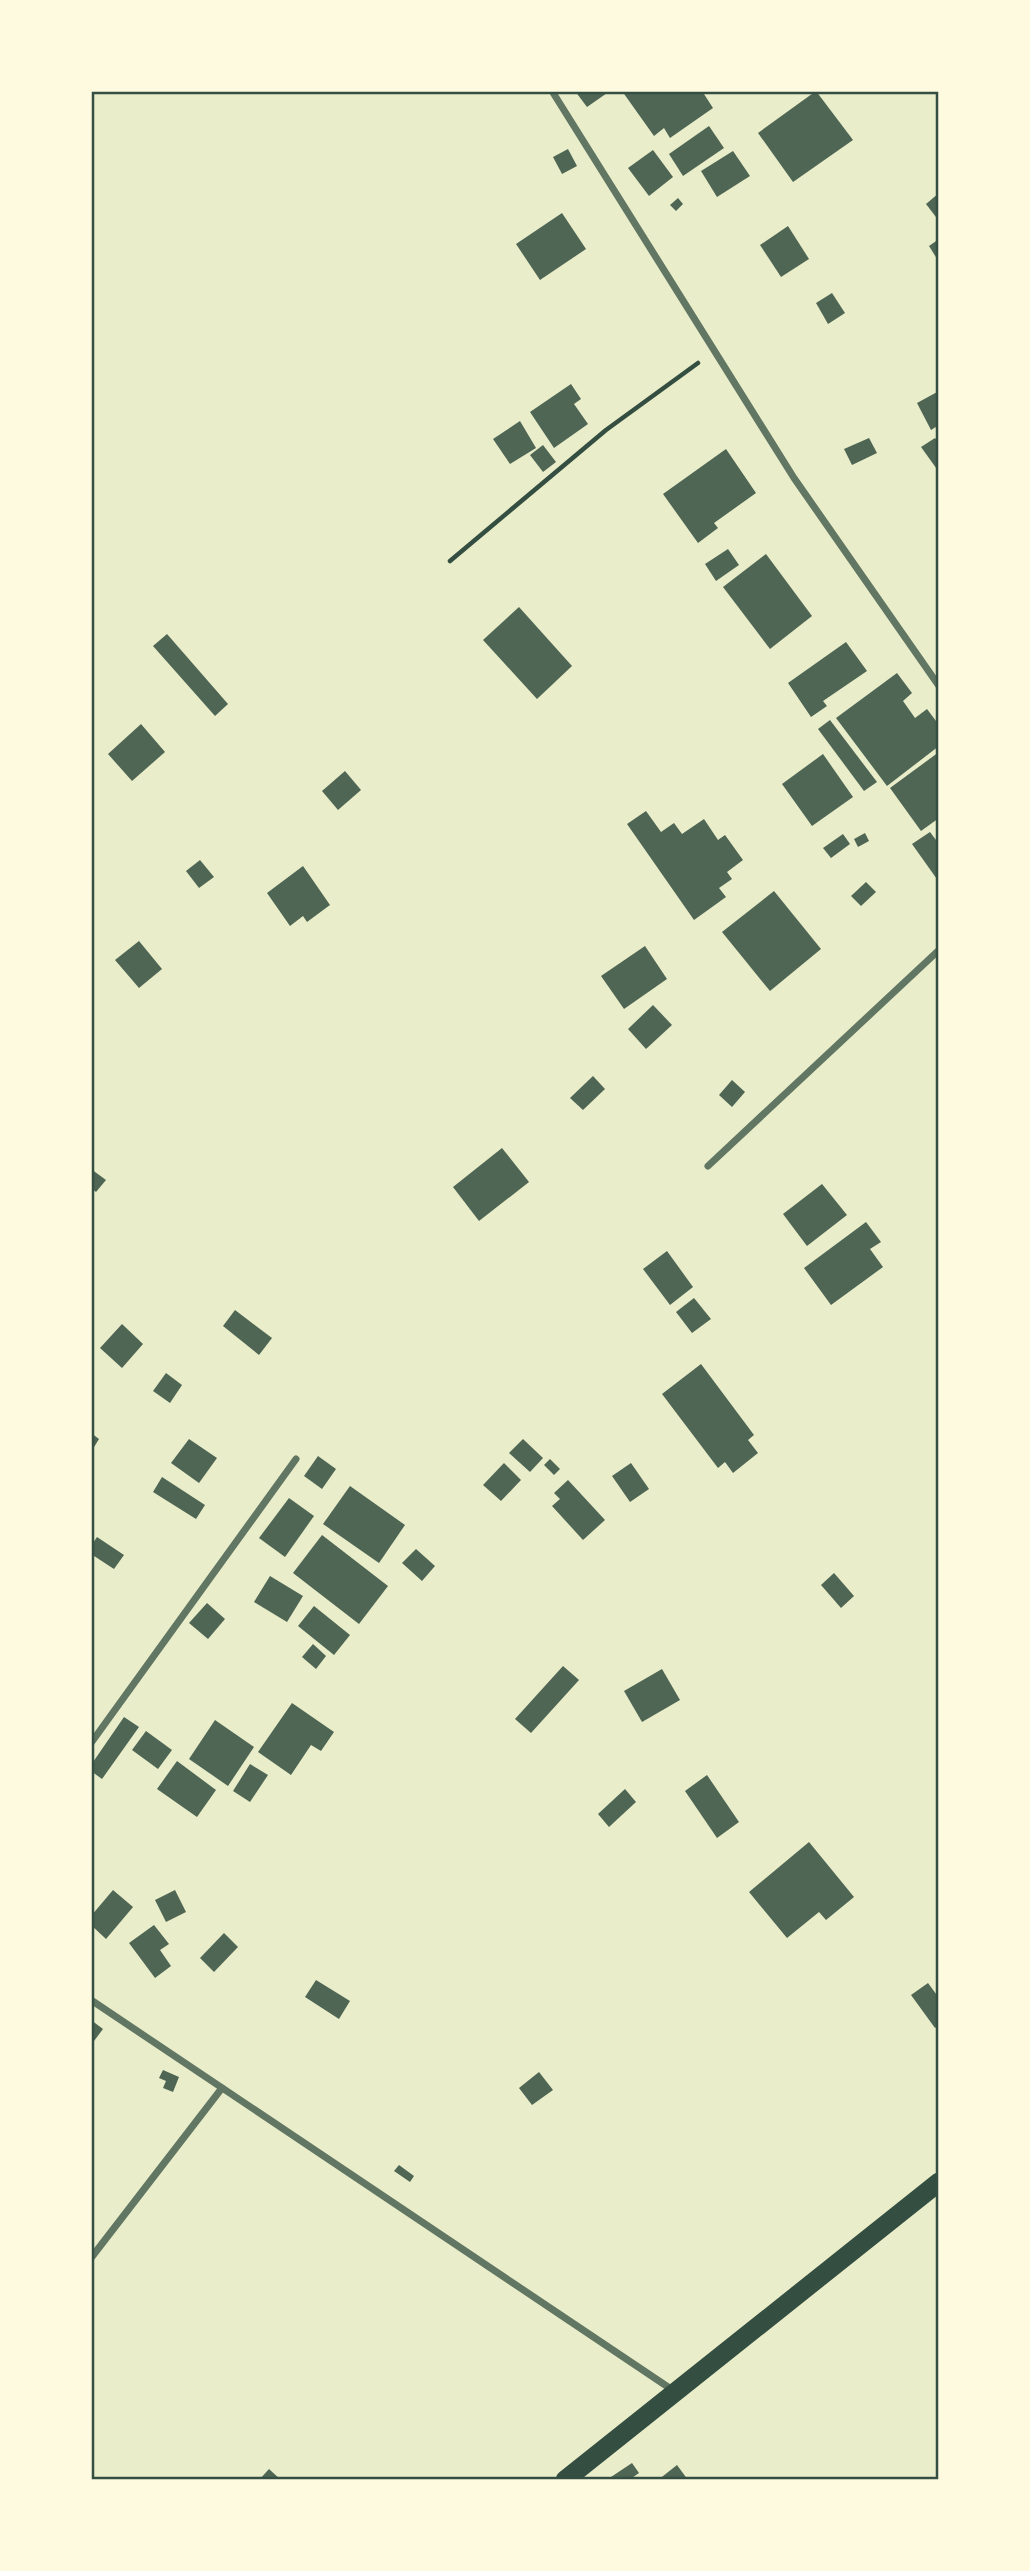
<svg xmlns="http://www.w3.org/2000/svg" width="1030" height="2571" font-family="'Open Sans',sans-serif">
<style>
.building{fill:#4f6655}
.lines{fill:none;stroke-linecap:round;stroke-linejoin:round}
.path{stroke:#344e41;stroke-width:4.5}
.minor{stroke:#617663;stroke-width:7}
.trunk{stroke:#344e41;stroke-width:19}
.neatline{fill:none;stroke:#344e41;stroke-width:2.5}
</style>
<rect width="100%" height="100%" fill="#e9edc9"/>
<g class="building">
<polygon points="575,91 610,91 587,107"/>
<polygon points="622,91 702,91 713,108 670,138 664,128 654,136"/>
<polygon points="816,91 853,140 793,182 758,133"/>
<polygon points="709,126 724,148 683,176 669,154"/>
<polygon points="568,149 577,166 562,174 553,157"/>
<polygon points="653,150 673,177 649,196 628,168"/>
<polygon points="733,151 750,176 717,197 701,171"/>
<polygon points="939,193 939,221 926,204"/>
<polygon points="678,198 683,204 676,211 670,205"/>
<polygon points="562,213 586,249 540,280 516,244"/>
<polygon points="788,226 809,259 781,277 760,245"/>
<polygon points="939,239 939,262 929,246"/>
<polygon points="832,293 845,313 828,324 816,303"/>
<polygon points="571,384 581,399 574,404 588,424 554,448 530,412"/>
<polygon points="939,391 939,425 931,430 917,403"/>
<polygon points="520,421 536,448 510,464 493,439"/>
<polygon points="869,438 877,453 852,465 844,449"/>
<polygon points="935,438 939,443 939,472 921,447"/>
<polygon points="543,445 556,462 543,472 530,455"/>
<polygon points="726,449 756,493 714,523 718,528 698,543 663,494"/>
<polygon points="728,549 739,565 716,581 705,564"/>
<polygon points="766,554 812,616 770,649 723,587"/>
<polygon points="519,607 572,666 537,699 483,640"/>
<polygon points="167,634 228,704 215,716 153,646"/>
<polygon points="846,642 867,671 823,701 827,706 811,717 788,683"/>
<polygon points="897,673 912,693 903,701 915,718 927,709 939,725 939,746 887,786 836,718"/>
<polygon points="830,720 877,782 864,791 818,729"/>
<polygon points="141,724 165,752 132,781 108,754"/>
<polygon points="939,752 939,818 921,831 890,788"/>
<polygon points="823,754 853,797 812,826 782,784"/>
<polygon points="345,771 361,790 338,810 322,791"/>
<polygon points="646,811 661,832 674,823 682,834 704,819 718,840 725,835 743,860 727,872 732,879 719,888 726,897 694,920 627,824"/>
<polygon points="930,832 939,844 939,882 912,844"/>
<polygon points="865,833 869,841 858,847 854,839"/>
<polygon points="843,834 850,844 831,858 823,848"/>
<polygon points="200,860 214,877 199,888 186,871"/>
<polygon points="303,866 330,905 307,922 303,916 290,926 267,893"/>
<polygon points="866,882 876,892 861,906 851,896"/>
<polygon points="774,891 821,949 770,991 722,932"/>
<polygon points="139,941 162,969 139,988 115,960"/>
<polygon points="645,946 667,979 624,1009 601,976"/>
<polygon points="653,1005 672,1025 646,1049 628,1029"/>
<polygon points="593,1076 605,1089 583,1110 570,1098"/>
<polygon points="732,1080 745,1092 732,1107 719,1095"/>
<polygon points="502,1148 529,1182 479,1221 453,1187"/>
<polygon points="91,1169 106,1180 96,1192 91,1188"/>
<polygon points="822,1184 847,1215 807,1246 783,1214"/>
<polygon points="866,1222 881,1242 870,1249 883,1267 831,1305 804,1268"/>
<polygon points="667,1251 693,1287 670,1305 643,1269"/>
<polygon points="694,1298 711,1319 692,1333 676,1312"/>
<polygon points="235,1310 272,1338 259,1355 223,1326"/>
<polygon points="122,1324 143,1344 122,1368 100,1348"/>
<polygon points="701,1364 754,1435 748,1440 758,1453 733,1473 725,1462 718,1468 662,1394"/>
<polygon points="166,1373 182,1385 170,1403 153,1391"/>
<polygon points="91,1433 99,1439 91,1452"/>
<polygon points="189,1439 217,1458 199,1483 171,1463"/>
<polygon points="523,1439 543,1458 530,1472 509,1453"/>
<polygon points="318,1456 336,1469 322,1489 304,1476"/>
<polygon points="550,1459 560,1469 554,1475 544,1465"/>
<polygon points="504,1463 521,1480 501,1501 483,1485"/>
<polygon points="631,1463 649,1489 630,1502 612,1476"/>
<polygon points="162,1477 205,1505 196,1519 153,1492"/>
<polygon points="568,1480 605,1520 583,1540 552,1506 560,1499 554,1493"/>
<polygon points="350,1486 405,1525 379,1563 323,1524"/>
<polygon points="289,1498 314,1516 285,1557 259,1538"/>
<polygon points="322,1535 388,1586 359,1624 293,1573"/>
<polygon points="97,1537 124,1555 114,1569 91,1554 91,1546"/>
<polygon points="416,1549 435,1566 422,1581 402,1563"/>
<polygon points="834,1573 854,1596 841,1608 821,1585"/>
<polygon points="270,1576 303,1596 287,1622 254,1602"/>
<polygon points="207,1603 225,1619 208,1639 189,1623"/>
<polygon points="314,1606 350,1635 334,1655 298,1626"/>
<polygon points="313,1644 326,1656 316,1669 302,1657"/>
<polygon points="563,1666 579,1680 531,1733 515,1719"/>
<polygon points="662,1669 680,1700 642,1722 624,1691"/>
<polygon points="292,1703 334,1732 321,1751 311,1745 291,1775 258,1752"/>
<polygon points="124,1717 139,1727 102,1779 91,1771 91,1765"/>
<polygon points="215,1720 254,1747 228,1786 189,1759"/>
<polygon points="146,1731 172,1750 158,1769 132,1750"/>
<polygon points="177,1761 216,1790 197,1817 157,1789"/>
<polygon points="250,1764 268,1775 250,1802 233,1791"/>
<polygon points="707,1775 739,1822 717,1838 685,1791"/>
<polygon points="625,1789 636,1802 609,1827 598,1814"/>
<polygon points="809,1842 854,1897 826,1920 819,1912 787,1938 749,1892"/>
<polygon points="113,1890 133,1907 106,1939 91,1925 91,1916"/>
<polygon points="175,1890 186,1912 166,1922 155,1900"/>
<polygon points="154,1925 169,1944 160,1950 171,1966 155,1978 129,1943"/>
<polygon points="224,1933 238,1947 214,1972 200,1958"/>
<polygon points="316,1980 350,2001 339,2019 305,1997"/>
<polygon points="928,1983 939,1998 939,2025 935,2028 911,1995"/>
<polygon points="91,2020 103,2029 91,2045"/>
<polygon points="163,2070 179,2077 173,2092 163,2088 166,2081 159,2078"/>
<polygon points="539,2072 553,2090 532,2105 519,2088"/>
<polygon points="399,2165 414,2176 410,2182 394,2171"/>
<polygon points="632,2463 639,2473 629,2480 613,2480 611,2477"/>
<polygon points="677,2465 688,2480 658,2480"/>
<polygon points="269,2469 281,2480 259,2480"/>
</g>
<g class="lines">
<polyline class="path" points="450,561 606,430 698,363"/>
<g class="minor">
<polyline points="552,91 794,478 939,686"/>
<polyline points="708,1166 939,950"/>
<polyline points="91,1743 296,1459"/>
<polyline points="91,2000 674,2391"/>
<polyline points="91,2258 222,2088"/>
</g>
<polyline class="trunk" points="565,2480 939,2182"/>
</g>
<rect width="1030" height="2571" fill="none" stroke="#fefae0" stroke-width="186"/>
<rect x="93" y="93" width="844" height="2385" class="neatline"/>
</svg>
